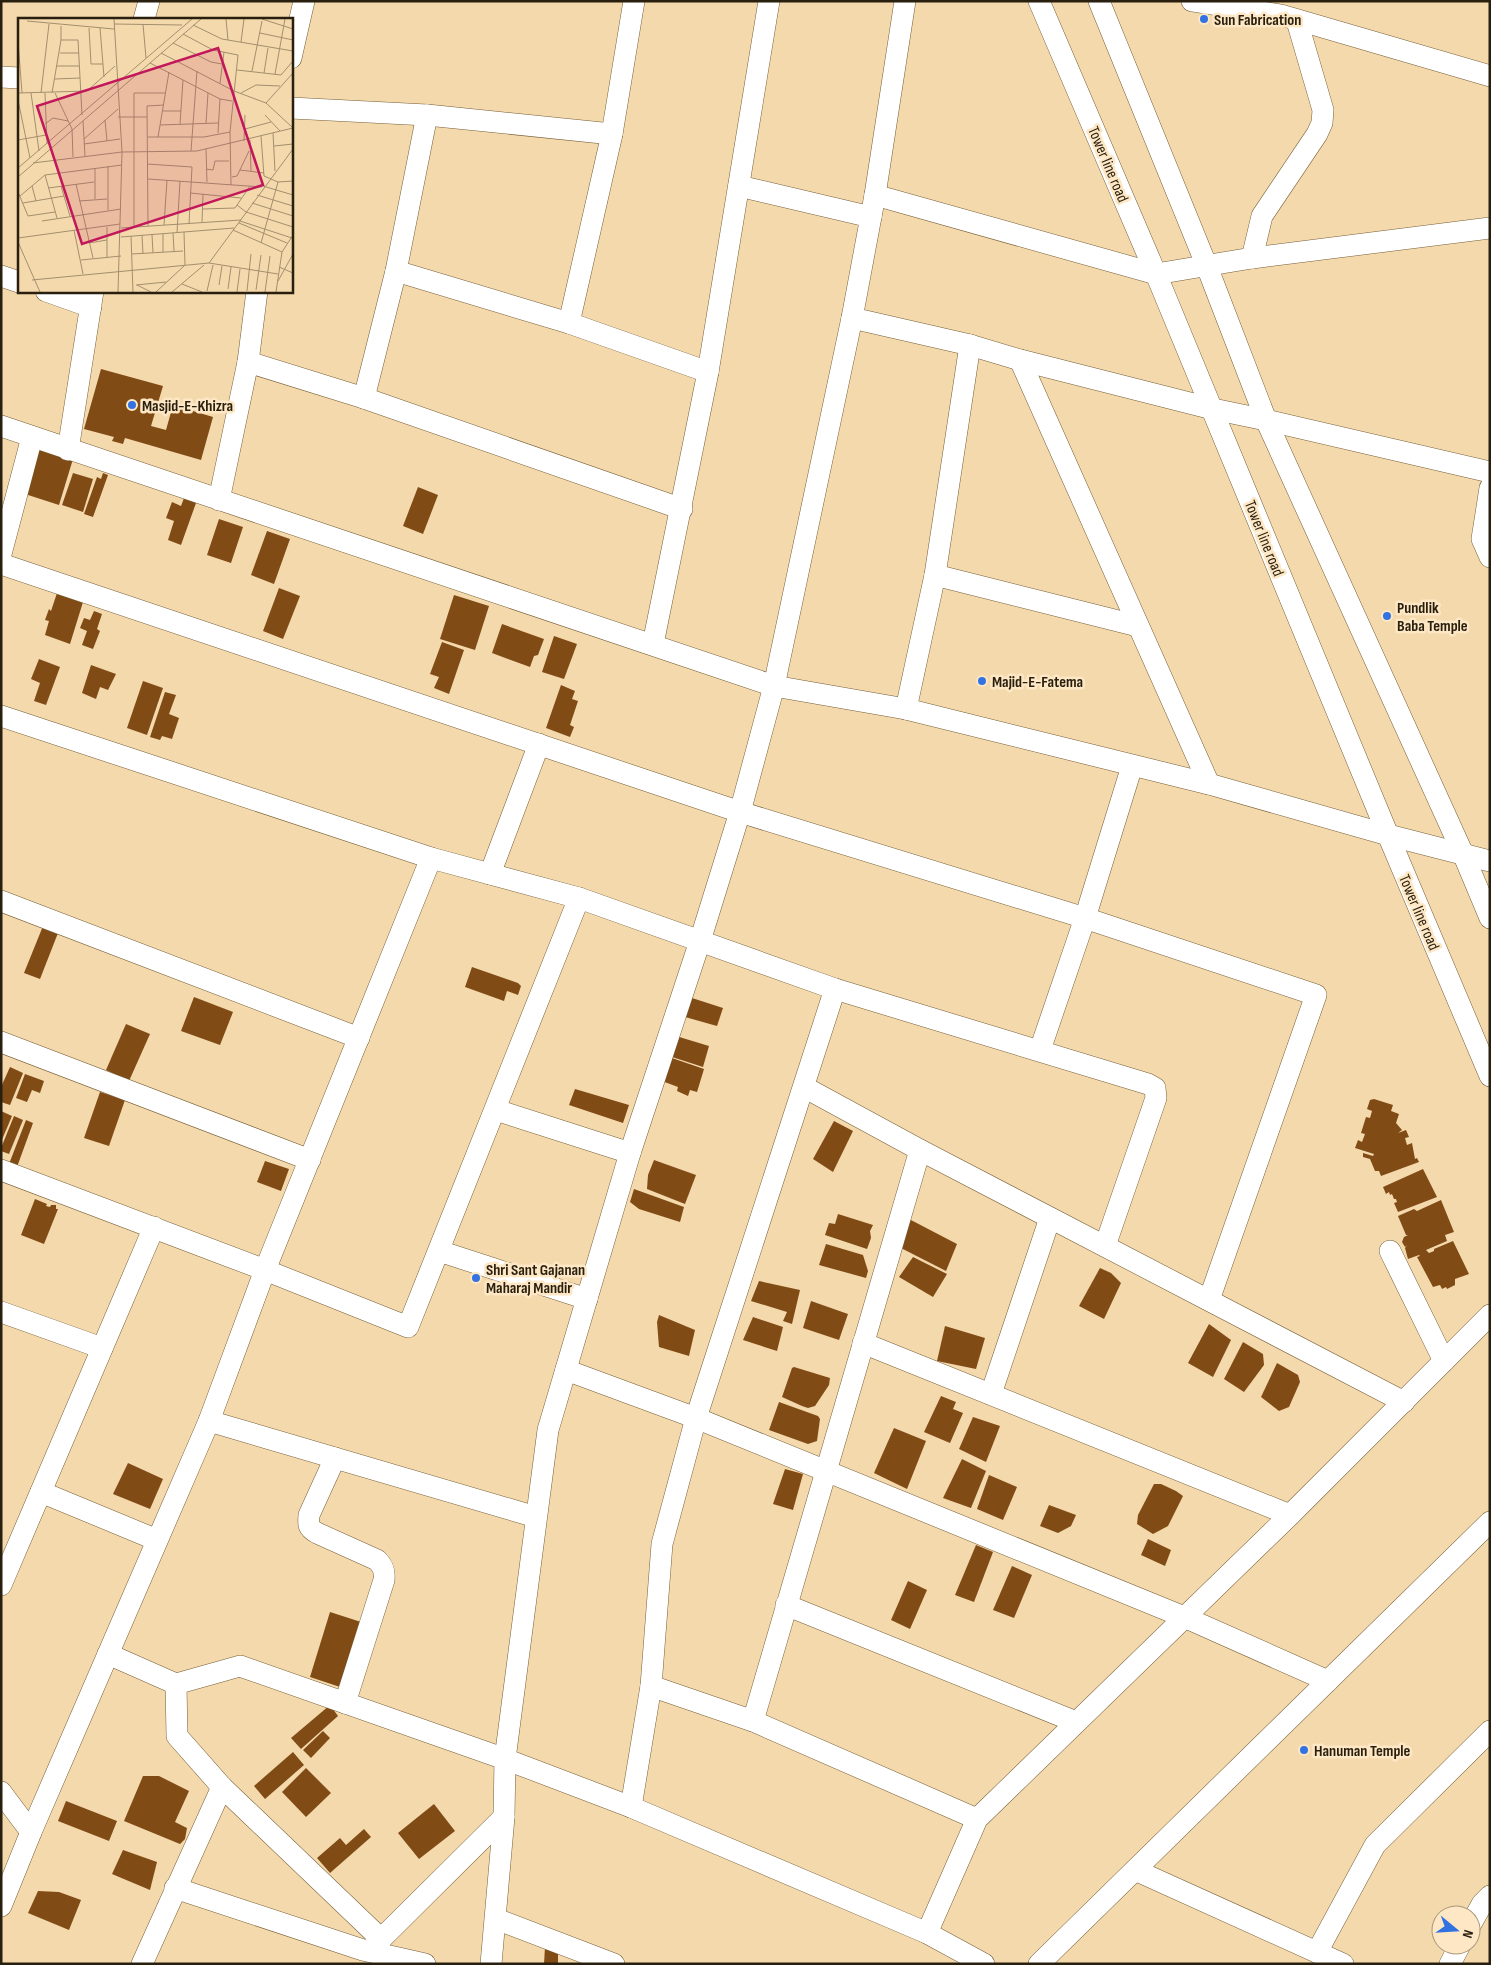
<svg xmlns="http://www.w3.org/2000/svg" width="1491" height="1965" font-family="'Sofia Sans Condensed',sans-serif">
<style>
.building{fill:#814b15}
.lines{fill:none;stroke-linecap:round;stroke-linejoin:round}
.minor-casing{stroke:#765f37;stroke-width:22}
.minor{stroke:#fff;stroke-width:21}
.poi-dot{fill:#3273e1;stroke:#fde7c4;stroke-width:2}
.labels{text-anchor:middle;stroke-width:5;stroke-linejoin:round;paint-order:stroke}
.poi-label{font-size:16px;font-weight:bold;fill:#291f0e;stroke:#fde7c4;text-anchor:start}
.street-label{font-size:16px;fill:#291f0e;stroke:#fde7c4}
.inset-road{fill:none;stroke:#a38f6d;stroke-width:1}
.view{fill:#c2185b;fill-opacity:0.15;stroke:#c2185b;stroke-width:2.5}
.inset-edge{fill:none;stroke:#291f0e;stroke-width:2.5}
</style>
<rect width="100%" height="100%" fill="#f4d9ad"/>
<g class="building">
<polygon points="101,369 163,386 151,426 166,430 173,405 213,417 201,460 125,438 123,444 112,441 114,437 84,429"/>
<polygon points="40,449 73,459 59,505 25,494"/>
<polygon points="73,473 93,479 83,512 62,505"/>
<polygon points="103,473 108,475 93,517 84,514 97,477 101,479"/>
<polygon points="418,487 438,495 423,534 403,526"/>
<polygon points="184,498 196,503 181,545 168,540 174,521 166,518 172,502 181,506"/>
<polygon points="219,519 243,527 231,563 207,555"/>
<polygon points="267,531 290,539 274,584 251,575"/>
<polygon points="279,588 300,596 283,639 263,631"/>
<polygon points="57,593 83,602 70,644 45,635 49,621 45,620 49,609 51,611"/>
<polygon points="454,595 489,606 475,650 440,639"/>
<polygon points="94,611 102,614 97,629 100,631 93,649 82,645 87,631 80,628 84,618 90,620"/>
<polygon points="502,624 544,639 538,655 534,656 530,667 492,653"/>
<polygon points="554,636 577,644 564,679 542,672"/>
<polygon points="442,642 464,650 449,694 434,688 439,677 430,674"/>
<polygon points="39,659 60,667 46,705 34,701 40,683 31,679"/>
<polygon points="91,665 116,674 108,690 100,687 96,699 82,693"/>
<polygon points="143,681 163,688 147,735 127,728"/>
<polygon points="561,685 575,691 572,699 578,701 570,725 574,727 570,737 546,728"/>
<polygon points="165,692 176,695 169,714 179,718 172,739 162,736 160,740 150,737"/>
<polygon points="43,926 58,933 40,979 24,973"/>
<polygon points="472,967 518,983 521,986 518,995 507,991 504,1001 465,987"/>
<polygon points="194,997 233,1012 220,1045 181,1031"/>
<polygon points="692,998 723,1008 717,1026 685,1017"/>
<polygon points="126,1024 150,1034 129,1081 106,1070"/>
<polygon points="676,1036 709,1046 703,1067 669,1056"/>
<polygon points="669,1057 704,1069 697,1092 690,1090 688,1096 677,1091 678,1087 662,1081"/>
<polygon points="10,1067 23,1073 10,1105 1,1102 1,1087"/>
<polygon points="25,1074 44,1081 40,1093 32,1090 27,1102 16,1098"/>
<polygon points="575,1089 629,1105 623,1123 569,1105"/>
<polygon points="100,1092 125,1100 109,1146 84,1138"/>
<polygon points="1374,1099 1393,1105 1391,1111 1399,1114 1396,1123 1402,1130 1398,1133 1406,1130 1409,1137 1405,1138 1407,1145 1412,1143 1415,1159 1417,1158 1419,1162 1381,1176 1379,1171 1375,1171 1370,1159 1363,1157 1363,1153 1373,1156 1374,1154 1355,1148 1358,1140 1362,1142 1365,1134 1361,1133 1366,1117 1370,1118 1372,1111 1367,1109 1370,1100"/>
<polygon points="1,1111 12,1116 1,1142"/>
<polygon points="14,1116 23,1120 9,1154 1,1151 1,1148"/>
<polygon points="26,1120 33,1123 17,1167 9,1164"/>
<polygon points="834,1121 853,1131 833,1172 813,1159"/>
<polygon points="654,1160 696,1175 685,1204 647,1189 648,1175"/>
<polygon points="265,1161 289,1169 281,1191 257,1182"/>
<polygon points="1423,1169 1437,1197 1398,1212 1394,1203 1397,1202 1396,1199 1394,1199 1392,1194 1390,1195 1389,1192 1386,1194 1383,1187"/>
<polygon points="634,1189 684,1207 680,1222 639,1209 630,1202"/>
<polygon points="35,1199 47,1204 46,1206 50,1207 51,1205 56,1205 56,1209 58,1209 44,1244 21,1235"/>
<polygon points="1441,1200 1454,1232 1445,1235 1447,1241 1426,1250 1429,1253 1434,1251 1434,1249 1453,1241 1469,1274 1455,1279 1455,1285 1447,1289 1446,1287 1442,1289 1440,1285 1433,1287 1417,1257 1420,1256 1419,1255 1408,1259 1405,1248 1407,1245 1405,1247 1402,1242 1404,1237 1408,1235 1406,1235 1398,1216 1414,1209 1417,1211"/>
<polygon points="838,1214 873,1225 870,1231 871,1238 867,1249 825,1235 829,1223 835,1224"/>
<polygon points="909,1219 957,1244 946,1271 899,1247"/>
<polygon points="826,1244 863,1255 868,1271 866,1278 819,1265"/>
<polygon points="913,1257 947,1274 933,1297 899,1277"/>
<polygon points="1100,1268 1111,1273 1121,1283 1104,1319 1079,1306"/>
<polygon points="759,1281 800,1290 792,1324 783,1321 787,1312 751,1301"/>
<polygon points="811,1301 848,1314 839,1340 803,1328"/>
<polygon points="659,1315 695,1330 689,1356 659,1347 657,1322"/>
<polygon points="753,1317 783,1327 777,1351 743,1340"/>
<polygon points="1209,1324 1231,1340 1213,1377 1188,1363"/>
<polygon points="945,1326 985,1338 976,1369 937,1361"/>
<polygon points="1243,1342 1263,1354 1264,1365 1244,1392 1224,1379"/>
<polygon points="1277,1363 1298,1375 1300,1382 1289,1407 1279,1411 1261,1397"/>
<polygon points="794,1367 830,1378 829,1385 815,1406 808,1408 802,1406 782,1397 792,1368"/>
<polygon points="941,1396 956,1402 953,1409 963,1413 950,1443 924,1432"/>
<polygon points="779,1402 818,1416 820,1419 817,1441 808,1444 769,1430"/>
<polygon points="973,1417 1000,1426 986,1462 959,1449"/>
<polygon points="894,1428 926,1441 907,1489 874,1473"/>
<polygon points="962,1459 986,1471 971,1508 943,1498"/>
<polygon points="128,1463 163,1479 150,1509 113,1494"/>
<polygon points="785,1469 803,1474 793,1510 773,1504"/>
<polygon points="989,1475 1017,1487 1003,1520 977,1509"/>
<polygon points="1154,1484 1161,1484 1176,1491 1183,1496 1168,1526 1153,1534 1137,1524 1138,1515"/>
<polygon points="1049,1505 1076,1515 1071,1526 1058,1533 1040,1526"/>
<polygon points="1148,1539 1171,1550 1165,1566 1141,1555"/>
<polygon points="976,1545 993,1552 974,1602 955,1595"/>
<polygon points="1012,1566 1032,1575 1014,1618 993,1610"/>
<polygon points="908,1581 927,1590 910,1629 891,1620"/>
<polygon points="330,1612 361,1622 340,1687 310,1677"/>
<polygon points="330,1705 338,1716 301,1749 291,1738"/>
<polygon points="323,1731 330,1738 311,1758 303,1750"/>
<polygon points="293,1752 304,1765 265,1799 254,1786"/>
<polygon points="306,1768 331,1793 306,1817 282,1792"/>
<polygon points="143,1776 159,1776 189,1791 175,1822 187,1828 185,1839 180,1844 124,1821"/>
<polygon points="66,1801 117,1821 109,1841 58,1821"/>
<polygon points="434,1804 455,1831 419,1859 398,1833"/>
<polygon points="364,1829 371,1837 330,1873 317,1858 340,1838 346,1845"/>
<polygon points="123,1850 157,1862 150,1890 112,1874"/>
<polygon points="38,1891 59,1892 81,1900 69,1930 28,1913"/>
<polygon points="545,1947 558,1952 558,1964 544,1964"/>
</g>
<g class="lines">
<defs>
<g id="minor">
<polyline points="1039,1 1156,274 1388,835 1490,1076"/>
<polyline points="1099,1 1206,264 1266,420 1464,856 1490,918"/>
<polyline points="1192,1 1281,15 1490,76"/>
<polyline points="144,19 149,1"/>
<polyline points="291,58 304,1"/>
<polyline points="1,77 19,78"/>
<polyline points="291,108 427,115 612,134"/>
<polyline points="739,186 871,217"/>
<polyline points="875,195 1156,274 1252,258 1490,228"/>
<polyline points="1252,258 1262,216 1317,134 1322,123 1323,110 1297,21"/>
<polyline points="396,271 569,323 708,372"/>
<polyline points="1,276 19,282"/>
<polyline points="46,291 91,307"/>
<polyline points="852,318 970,345 1020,360 1213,409 1266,420 1490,472"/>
<polyline points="569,323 612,134 634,1"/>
<polyline points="1020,360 1209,784"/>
<polyline points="248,362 364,398 682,509"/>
<polyline points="364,398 396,271 427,115"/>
<polyline points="1,426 774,686 906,709 1209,784 1388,835 1490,861"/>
<polyline points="68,450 93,291"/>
<polyline points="1490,488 1482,539 1490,557"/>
<polyline points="219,500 248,362 257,291"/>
<polyline points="1,554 32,437"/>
<polyline points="1,564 740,812 1085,918 1316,995 1209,1300"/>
<polyline points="935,575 1138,626"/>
<polyline points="653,644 708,372 769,1"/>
<polyline points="906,709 935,575 970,345"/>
<polyline points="1,716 431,858 579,898 835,989 1148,1084 1155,1088 1156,1098 1105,1246"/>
<polyline points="490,874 539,744"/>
<polyline points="1,901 359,1038"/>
<polyline points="1,1042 310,1160"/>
<polyline points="1040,1050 1085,918 1132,766"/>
<polyline points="804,1087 920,1150 1404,1402"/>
<polyline points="496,1110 630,1153"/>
<polyline points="1,1170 265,1270 408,1327 579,898"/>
<polyline points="439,1251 587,1299"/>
<polyline points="1390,1251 1444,1361"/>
<polyline points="1,1312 102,1348"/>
<polyline points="863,1343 1290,1515"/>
<polyline points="566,1370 696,1418 1184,1617 1328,1681"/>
<polyline points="991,1394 1050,1218"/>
<polyline points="209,1421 536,1517"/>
<path d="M335,1458L309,1515C308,1525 308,1528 317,1533L377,1560C383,1566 385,1571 384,1580L345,1703"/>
<polyline points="41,1492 157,1540"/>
<polyline points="1,1585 154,1227"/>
<polyline points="786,1605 1076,1722"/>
<polyline points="108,1654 176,1684 240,1666 505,1759 631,1807 927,1933 984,1964"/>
<polyline points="176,1684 177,1736 222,1787 381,1939"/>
<polyline points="651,1686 753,1721 977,1819"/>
<polyline points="753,1721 920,1150"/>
<polyline points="1,1792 31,1832"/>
<polyline points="631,1807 651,1686 662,1544 696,1418 835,989"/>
<polyline points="1135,1870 1343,1964"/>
<polyline points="175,1888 363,1950 425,1964"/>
<polyline points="1,1906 31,1832 209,1421 265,1270 431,858"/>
<polyline points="496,1919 614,1964"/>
<polyline points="1471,1924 1482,1904 1490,1896"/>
<polyline points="927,1933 977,1819 1290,1515 1490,1315"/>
<polyline points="371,1949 504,1817"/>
<polyline points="1317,1952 1375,1845 1490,1731"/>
<polyline points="142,1964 222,1787"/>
<polyline points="491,1964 504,1817 505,1759 548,1430 630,1153 700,941 740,812 774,686 852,318 875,195 905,1"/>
<polyline points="1039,1964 1490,1522"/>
<polyline points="1450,1964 1460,1945"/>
</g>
</defs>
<use href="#minor" class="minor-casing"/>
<use href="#minor" class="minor"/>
</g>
<g class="poi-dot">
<circle cx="1204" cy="19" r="5"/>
<circle cx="132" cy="405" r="5"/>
<circle cx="1387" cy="616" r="5"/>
<circle cx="982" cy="681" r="5"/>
<circle cx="476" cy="1278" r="5"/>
<circle cx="1304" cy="1750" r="5"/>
</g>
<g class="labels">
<g class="poi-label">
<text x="1214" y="25">Sun Fabrication</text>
<text x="142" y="411">Masjid-E-Khizra</text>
<text x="1397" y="613">Pundlik<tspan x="1397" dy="18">Baba Temple</tspan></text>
<text x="992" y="687">Majid-E-Fatema</text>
<text x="486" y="1275">Shri Sant Gajanan<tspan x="486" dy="18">Maharaj Mandir</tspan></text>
<text x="1314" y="1756">Hanuman Temple</text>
</g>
<g class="street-label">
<text transform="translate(1109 164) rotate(67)" y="6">Tower line road</text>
<text transform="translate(1265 538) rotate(68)" y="6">Tower line road</text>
<text transform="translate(1420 912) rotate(67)" y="6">Tower line road</text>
</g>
</g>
<g transform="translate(18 18)">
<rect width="275" height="275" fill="#f4d9ad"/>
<path class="inset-road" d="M96,1L104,134L100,274M208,1L210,22M244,1L275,11M9,3L96,11M96,6L164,7M125,6L128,40M175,7L204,21L275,33M43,8V22H60L64,97M71,10L73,46H85M82,10L86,59M242,15L275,22M165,16L195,32L220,37L212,114L213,167M0,23L4,75M223,24L226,1M155,25L193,44L204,46M42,35H61M143,35L216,73L248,85L275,110M132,45L202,81L214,83M39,48H61M219,52L263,57L275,43M234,53L244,3M246,55L250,30M257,56L267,1M37,61L62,60M202,65L206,34M0,75L69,73L97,48M13,75L21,133M23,75L31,6M27,75L29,126M34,75L43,22M37,75L54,111L55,139M223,75L238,67L262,68M0,82L12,140M248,85L275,55M145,93H163M247,97L262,113M100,99H129M87,102L89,123M65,103L67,138M188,105L190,75M27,106L35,100L50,103M162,106L165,62M142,107L200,105M227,111L253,104M200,115L202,81M255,115L257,153M243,118L246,158L260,164L275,163M130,119H186L212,114M140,119L151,54M66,121L100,91M0,122L28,117M232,122L233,153M226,123L227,97M66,126L102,121M256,128L275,126M188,131L189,164M173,133L179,53M15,145L104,134L179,133L275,110M129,146L174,149L171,206M0,150L174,1M77,150V181M188,151L195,152L197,143H211M222,152L246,155M27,157L39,200M0,159L183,1M214,159L219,158L231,133M130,161L244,169M58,166L75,240M14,168L18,183M43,168L52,198M245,168L275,177M30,170L76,164M0,174L10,198L37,194M172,175L223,180M239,177L275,188M2,178L27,157L104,147M61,183L89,181M5,185L46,178M234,185L275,198M219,187L228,194L275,209M185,191L217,190L232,168M90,192V148M24,203L103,191M222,203L274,220M184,204L185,176M221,205L269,225M146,207L149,162M130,208L129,88L146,87M89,209V239M116,209V75H147M103,210L223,202M56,212L65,256M215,212L264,234M155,215L156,233M159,215L162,163M145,216V234M124,217L125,236M134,217L135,235M113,218L115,274M103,219L216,210M0,220L102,206M0,224L22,274M71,225L89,222M243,225L260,164M114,236L165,233M63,242L103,238M191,245L260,256M261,249L275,255M14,262L191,245L275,131M260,263L275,236M164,266L184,274M118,267L148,264M119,267L133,274M201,267L204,248M210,271L213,249M238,272L243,237M189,273L195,247M229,273L233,236M138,274L167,247L166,214M154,274L186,247M219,274L222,251M247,274L252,238M258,274L264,234L275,217"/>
<path class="view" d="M200,30L245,167L64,226L19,88Z"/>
<rect width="275" height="275" class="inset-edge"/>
</g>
<rect width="1491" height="1965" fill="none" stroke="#291f0e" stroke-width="5"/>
<g transform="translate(1456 1930) rotate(108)"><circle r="24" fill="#fde7c4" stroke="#a8977b"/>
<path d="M0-4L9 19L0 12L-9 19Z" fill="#3273e1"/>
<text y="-8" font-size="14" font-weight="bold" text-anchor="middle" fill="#291f0e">N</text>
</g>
</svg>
